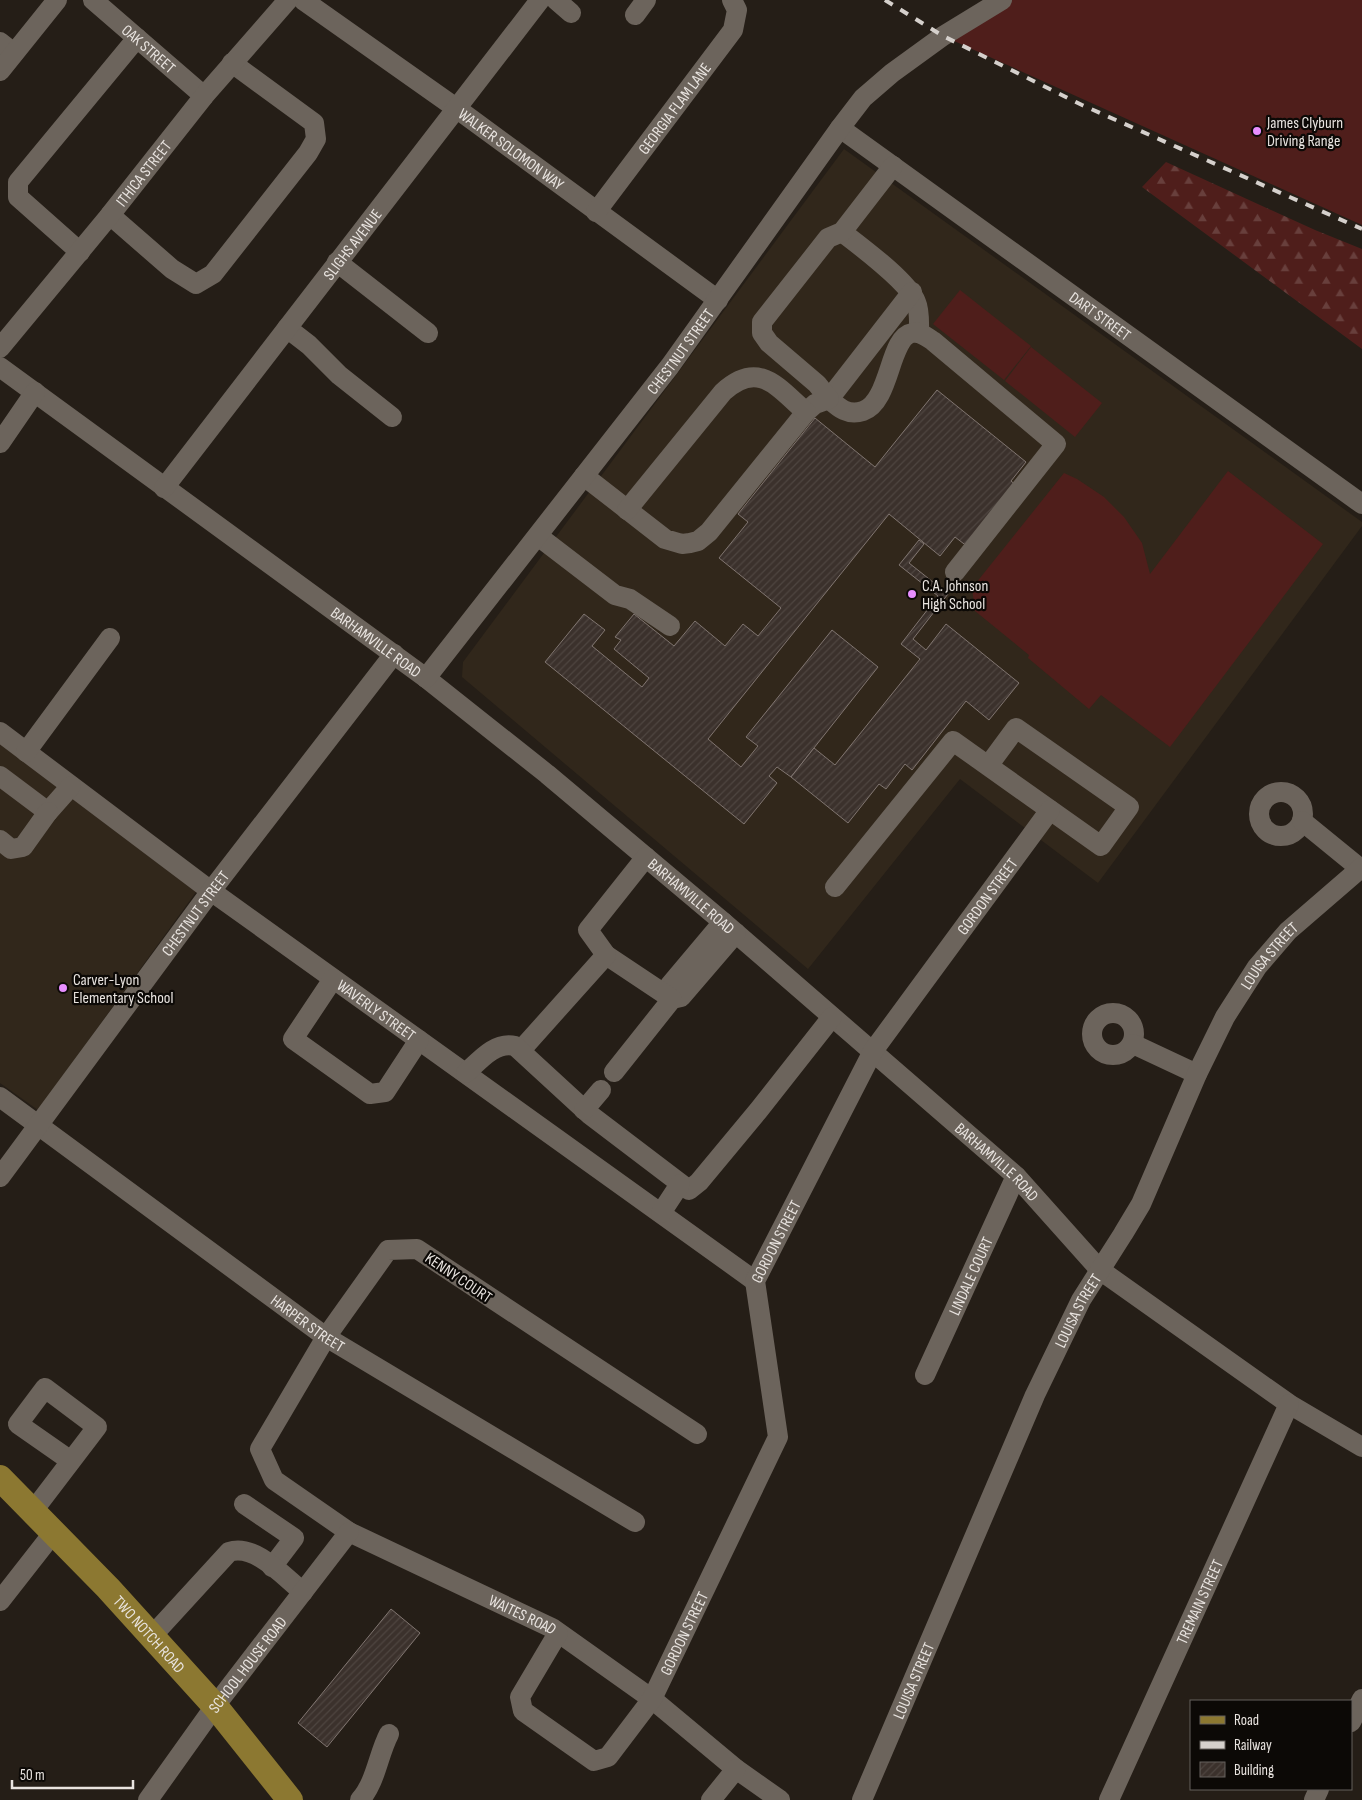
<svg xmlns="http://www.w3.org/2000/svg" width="1362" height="1800" font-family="'Sofia Sans Condensed',sans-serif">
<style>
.built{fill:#31271b}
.forest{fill:url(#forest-firs)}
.pitch{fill:#4f1e1b}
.building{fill:url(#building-hatch);stroke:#807570}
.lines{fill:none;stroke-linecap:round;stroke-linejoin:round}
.minor{stroke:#6c645c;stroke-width:20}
.major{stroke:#8c7831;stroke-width:26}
.rail{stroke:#d5d0cc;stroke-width:4;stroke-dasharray:9 9;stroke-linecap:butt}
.poi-dot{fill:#e88eff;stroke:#0c0906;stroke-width:2}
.labels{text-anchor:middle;stroke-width:4.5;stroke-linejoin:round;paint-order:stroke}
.street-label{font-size:16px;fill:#e9e4e0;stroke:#0c0906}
.poi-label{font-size:16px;fill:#e9e4e0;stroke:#0c0906;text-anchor:start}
</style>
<defs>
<pattern id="forest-firs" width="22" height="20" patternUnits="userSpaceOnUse" patternTransform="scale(1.25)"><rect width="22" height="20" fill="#4f1e1b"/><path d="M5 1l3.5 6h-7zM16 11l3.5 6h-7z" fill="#683f3c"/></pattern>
<pattern id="building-hatch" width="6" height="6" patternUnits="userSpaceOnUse" patternTransform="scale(1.25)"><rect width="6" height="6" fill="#3b312c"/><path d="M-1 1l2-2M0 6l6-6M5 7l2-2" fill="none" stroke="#4e4540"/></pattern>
</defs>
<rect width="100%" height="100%" fill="#251e17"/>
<g class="built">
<polygon points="844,149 1362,522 1362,526 1098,883 960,779 808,969 462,677 463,662"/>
<polygon points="0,744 196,892 38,1110 0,1083"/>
</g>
<polygon class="forest" points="1166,162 1315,230 1362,249 1362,349 1142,187"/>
<g class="pitch">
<polygon points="1002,0 1362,0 1362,225 943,36"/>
<polygon points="960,290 1031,346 1004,380 933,324"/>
<polygon points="1031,347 1102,403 1075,437 1005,381"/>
<polygon points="1228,471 1323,544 1170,747 1101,695 1089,709 1028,658 1029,655 975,611 972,588 1064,473 1077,479 1104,497 1124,517 1142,543 1150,574"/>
</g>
<g class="building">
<polygon points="937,390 1026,462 1011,481 1017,486 968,547 955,537 940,556 889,514 708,739 741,767 758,746 746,737 832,630 878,667 791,777 777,767 769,776 777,783 744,824 545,662 584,614 605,630 592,646 642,687 649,678 614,649 621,640 615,637 634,614 674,646 695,621 725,646 743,624 758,636 781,608 719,558 748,522 738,514 815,418 875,467"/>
<polygon points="919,540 924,544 909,563 948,594 913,639 926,650 946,624 1019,683 989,720 966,701 912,770 905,764 886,789 879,784 848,823 791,777 814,748 835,765 920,659 901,644 938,596 899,565"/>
<polygon points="391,1609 420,1633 327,1747 298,1723"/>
</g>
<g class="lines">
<g class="minor">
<path id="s1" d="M93,0L204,96"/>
<path id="s2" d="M303,0L456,108L718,300"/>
<polyline points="556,0 571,13"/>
<polyline points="635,15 646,0"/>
<polyline points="0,42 14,53"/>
<polyline points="0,71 57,0"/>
<path id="s3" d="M840,128L1362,504"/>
<path id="s4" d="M596,212L733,30L737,10L732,0"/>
<polyline points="110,215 172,269 196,284 213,274 308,153 316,139 314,123 232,63"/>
<path d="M842,232C860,246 909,282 916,302C920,311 919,323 919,333"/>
<polyline points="80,252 18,197 18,182 137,38"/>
<polyline points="337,262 428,333"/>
<path d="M912,292L829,399C839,408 848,416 863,411C891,401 889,337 912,333C920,331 927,337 933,341L1056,444L955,572"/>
<polyline points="287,328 309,345 339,375 392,417"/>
<path id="s5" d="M0,348L110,215L204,96L288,0"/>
<path id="s6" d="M0,367L426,678L547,774L723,922L1016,1176L1100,1270L1289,1404L1362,1447"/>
<polyline points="0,443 35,392"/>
<polyline points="584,476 665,539 682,544 690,543 698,541 709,532 806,412 815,404 829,399 817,384 769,343 762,333 762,322 828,238 842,232 893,166"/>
<path id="s7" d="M164,488L540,0"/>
<path d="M627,510L723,392C759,359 778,388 806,412"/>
<polyline points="538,536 615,595 630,599 670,626"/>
<path id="s8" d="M426,678L670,366L840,128L863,98L892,73L943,36L1002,0"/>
<path id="s9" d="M0,732L211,891L755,1281"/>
<polyline points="26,752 110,638"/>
<polyline points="0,776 48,812 71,786"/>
<circle cx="1281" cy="814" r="22"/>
<polyline points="1302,821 1362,870"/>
<polyline points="0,840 11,849 23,847 48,812"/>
<polyline points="835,887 953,741 1101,846 1129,807 1016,728 988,766"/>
<polyline points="723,922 670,985 672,999 681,997 736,933"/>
<polyline points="606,955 672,999 614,1072"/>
<polyline points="333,979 293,1039 370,1094 385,1092 419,1040"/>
<circle cx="1113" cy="1034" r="21"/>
<polyline points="1133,1044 1197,1074"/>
<polyline points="521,1050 606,955 588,930 646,857"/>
<path d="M466,1073C479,1061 495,1041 515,1046L589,1114L689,1190L699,1182L758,1111L832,1017"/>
<path id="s10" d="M0,1097L326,1337L635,1522"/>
<polyline points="584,1110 601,1090"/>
<path id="s11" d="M0,1177L211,891L394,654"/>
<polyline points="661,1213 680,1184"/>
<path id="s12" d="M925,1375L1016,1176"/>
<path id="s13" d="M697,1434L417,1249L388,1250L326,1337L260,1449L274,1480L349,1532L552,1628L652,1699L736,1769L780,1800"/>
<polyline points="244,1504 294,1538 272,1567"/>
<polyline points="33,1511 97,1427 45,1388 18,1424 71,1461"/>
<polyline points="0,1601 54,1532"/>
<path id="s14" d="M558,1633L520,1697L523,1711L594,1761L608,1757L652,1699L778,1437L755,1281L873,1051L1050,810"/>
<path d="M152,1636L229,1552C255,1543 284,1577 303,1592"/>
<polyline points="1351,1722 1362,1699"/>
<path id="s15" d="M148,1800L215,1706L349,1532"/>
<path d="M360,1800C376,1782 378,1755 389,1734"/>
<polyline points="711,1800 736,1769"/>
<path id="s16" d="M862,1800L1035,1395L1081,1300L1123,1234L1141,1204L1197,1074L1225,1017L1257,967L1288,931L1362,867"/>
<path id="s17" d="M1109,1800L1289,1404"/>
<polyline points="1314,1800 1319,1789"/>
</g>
<path class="major" id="s18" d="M0,1478L108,1588L215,1706L290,1800"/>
<polyline class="rail" points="885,0 943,36 1082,105 1362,229"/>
</g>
<g class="poi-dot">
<circle cx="1257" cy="131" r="5"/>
<circle cx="912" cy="594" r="5"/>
<circle cx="63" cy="988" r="5"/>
</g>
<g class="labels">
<g class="street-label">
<text dy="6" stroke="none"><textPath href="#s1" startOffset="74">OAK STREET</textPath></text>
<text dy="6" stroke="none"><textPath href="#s4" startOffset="130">GEORGIA FLAM LANE</textPath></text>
<text dy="6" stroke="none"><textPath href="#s2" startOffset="256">WALKER SOLOMON WAY</textPath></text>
<text dy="6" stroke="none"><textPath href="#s5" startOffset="226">ITHICA STREET</textPath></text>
<text dy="6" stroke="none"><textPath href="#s7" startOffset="308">SLIGHS AVENUE</textPath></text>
<text dy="6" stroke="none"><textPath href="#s3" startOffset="321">DART STREET</textPath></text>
<text dy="6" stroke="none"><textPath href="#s8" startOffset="414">CHESTNUT STREET</textPath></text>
<text dy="6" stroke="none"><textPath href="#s6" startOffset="466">BARHAMVILLE ROAD</textPath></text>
<text dy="6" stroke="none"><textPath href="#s6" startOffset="871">BARHAMVILLE ROAD</textPath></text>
<text dy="6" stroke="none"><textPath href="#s14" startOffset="1162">GORDON STREET</textPath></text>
<text dy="6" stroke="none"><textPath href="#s11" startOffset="328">CHESTNUT STREET</textPath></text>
<text dy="6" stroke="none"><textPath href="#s16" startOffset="940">LOUISA STREET</textPath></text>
<text dy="6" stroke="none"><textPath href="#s9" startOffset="468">WAVERLY STREET</textPath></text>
<text dy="6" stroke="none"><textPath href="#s6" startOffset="1276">BARHAMVILLE ROAD</textPath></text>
<text dy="6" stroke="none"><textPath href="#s14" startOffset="756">GORDON STREET</textPath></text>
<text dy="6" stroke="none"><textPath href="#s12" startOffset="109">LINDALE COURT</textPath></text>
<text transform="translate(459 1277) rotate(34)" y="6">KENNY COURT</text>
<text dy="6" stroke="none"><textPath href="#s16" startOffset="535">LOUISA STREET</textPath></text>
<text dy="6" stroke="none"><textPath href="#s10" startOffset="382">HARPER STREET</textPath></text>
<text dy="6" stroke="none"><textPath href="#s17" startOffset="218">TREMAIN STREET</textPath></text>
<text dy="6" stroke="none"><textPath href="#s13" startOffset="919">WAITES ROAD</textPath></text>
<text dy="6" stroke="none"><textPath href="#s14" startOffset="336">GORDON STREET</textPath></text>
<text dy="6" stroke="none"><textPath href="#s18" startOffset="216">TWO NOTCH ROAD</textPath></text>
<text dy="6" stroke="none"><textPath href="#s15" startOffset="168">SCHOOL HOUSE ROAD</textPath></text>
<text dy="6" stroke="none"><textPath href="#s16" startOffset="130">LOUISA STREET</textPath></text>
</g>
<g class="poi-label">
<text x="1267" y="128">James Clyburn<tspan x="1267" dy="18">Driving Range</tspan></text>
<text x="922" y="591">C.A. Johnson<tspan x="922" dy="18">High School</tspan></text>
<text x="73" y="985">Carver-Lyon<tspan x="73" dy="18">Elementary School</tspan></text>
</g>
</g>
<rect x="1190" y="1700" width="162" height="90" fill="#0c0906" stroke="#64615d"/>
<rect x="1200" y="1716" width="25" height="8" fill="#8c7831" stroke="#64615d"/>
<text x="1234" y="1725" font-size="15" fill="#e9e4e0">Road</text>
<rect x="1200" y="1741" width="25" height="8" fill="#d5d0cc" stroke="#64615d"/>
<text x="1234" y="1750" font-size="15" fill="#e9e4e0">Railway</text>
<rect x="1200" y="1762" width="25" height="15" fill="url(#building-hatch)" stroke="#64615d"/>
<text x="1234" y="1775" font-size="15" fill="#e9e4e0">Building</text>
<path d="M12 1780v8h121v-8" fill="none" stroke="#e9e4e0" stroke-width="2.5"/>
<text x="20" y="1780" font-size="15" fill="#e9e4e0" stroke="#0c0906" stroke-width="4" paint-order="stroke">50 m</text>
</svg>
